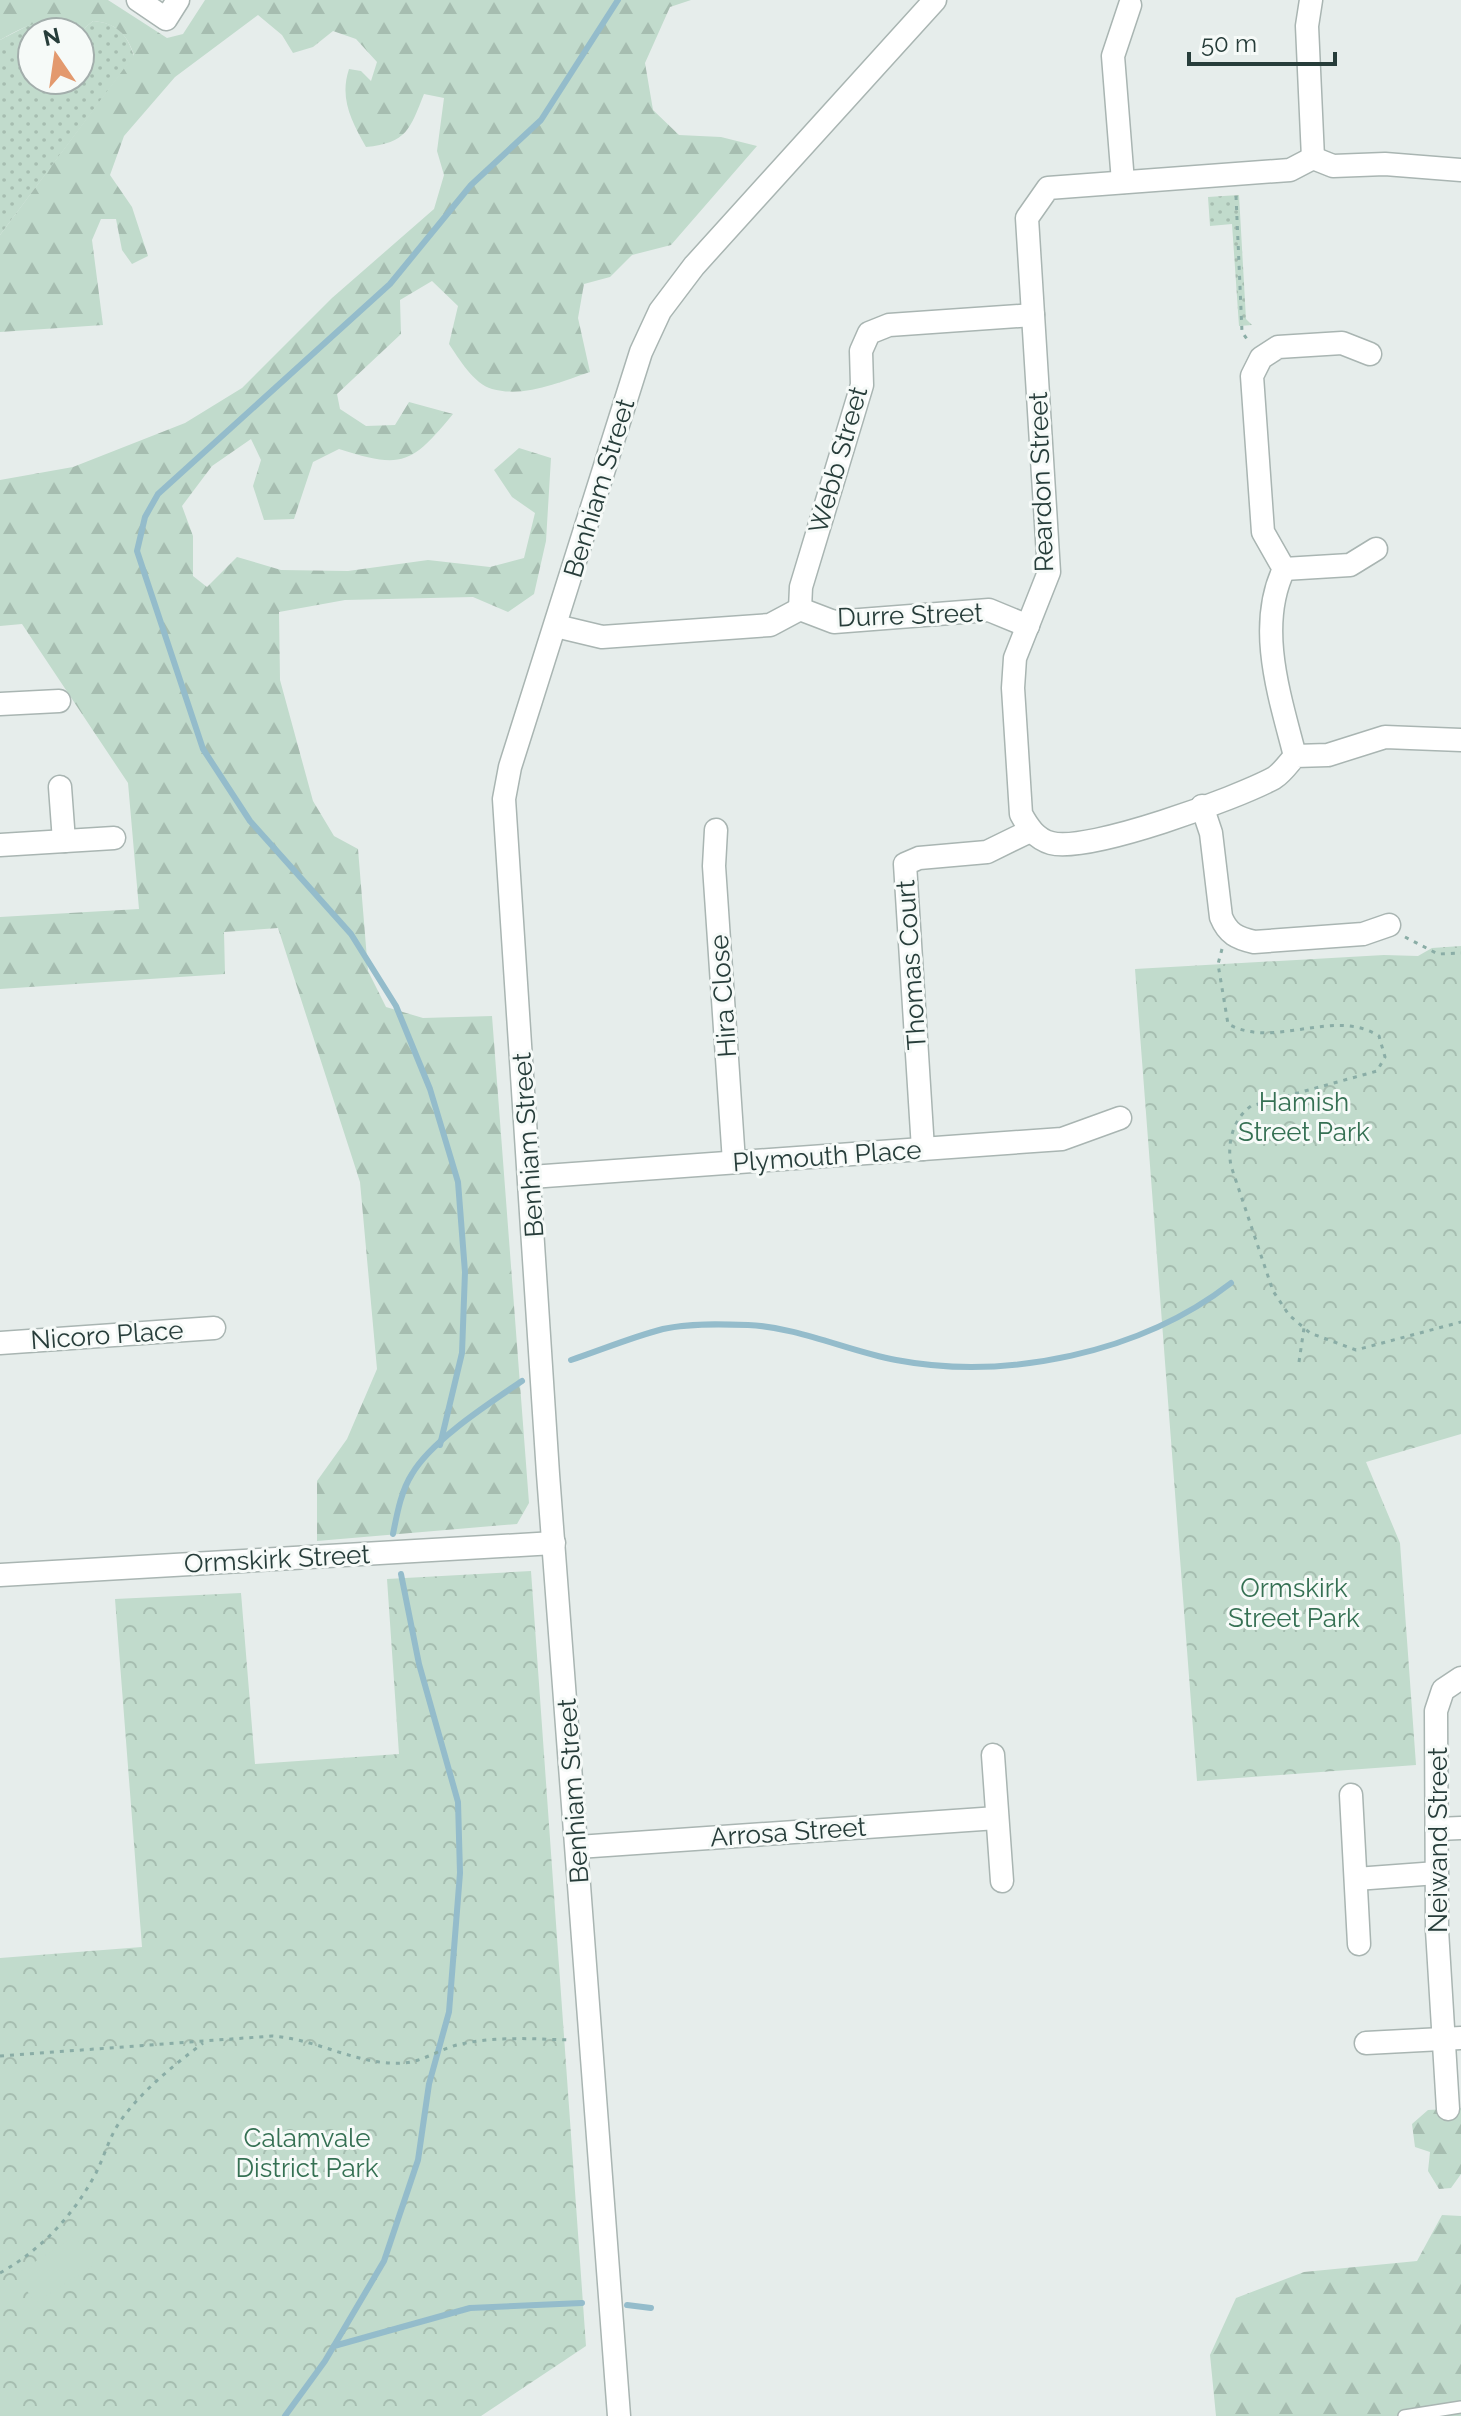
<svg xmlns="http://www.w3.org/2000/svg" width="1461" height="2416" font-family="Raleway,sans-serif">
<style>
.grass{fill:url(#grass-dots)}
.forest{fill:url(#forest-firs)}
.park{fill:url(#park-crowns)}
.pitch{fill:#c1dbcc}
.lines{fill:none;stroke-linecap:round;stroke-linejoin:round}
.stream{stroke:#94bccb;stroke-width:6}
.lane-casing{stroke:#a9b5b2;stroke-width:14}
.street-casing{stroke:#a9b5b2;stroke-width:25}
.path{stroke:#8aada6;stroke-width:3;stroke-dasharray:4 6;stroke-linecap:butt}
.lane{stroke:#fff;stroke-width:11}
.street{stroke:#fff;stroke-width:22}
.labels{text-anchor:middle;stroke-width:6;stroke-linejoin:round;paint-order:stroke}
.street-label{font-size:26px;fill:#273d3a;stroke:#f6faf8}
.park-label{font-size:26px;fill:#357053;stroke:#f6faf8}
</style>
<defs>
<pattern id="grass-dots" width="8" height="8" patternUnits="userSpaceOnUse" patternTransform="scale(2)"><rect width="8" height="8" fill="#c1dbcc"/><path d="M2 2h.1M6 6h.1" fill="none" stroke="#a6bdb0" stroke-width="1.8" stroke-linecap="round"/></pattern>
<pattern id="forest-firs" width="22" height="20" patternUnits="userSpaceOnUse" patternTransform="scale(2)"><rect width="22" height="20" fill="#c1dbcc"/><path d="M5 1l3.5 6h-7zM16 11l3.5 6h-7z" fill="#a6bdb0"/></pattern>
<pattern id="park-crowns" width="20" height="18" patternUnits="userSpaceOnUse" patternTransform="scale(2)"><rect width="20" height="18" fill="#c1dbcc"/><path d="M2 6a3 3 0 1 1 6 0M12 15a3 3 0 1 1 6 0" fill="none" stroke="#a6bdb0"/></pattern>
</defs>
<rect width="100%" height="100%" fill="#e6edeb"/>
<g class="grass">
<path d="M37,21L64,24L74,32H32V80H80V32L93,21C117,23 127,34 134,56L0,235V40Z"/>
<polygon points="1239,195 1246,319 1252,325 1239,326 1232,224 1210,226 1208,197"/>
</g>
<g class="forest">
<path d="M0,0H108L167,38L183,34L205,0H691L670,7L645,63L653,110L679,135L721,137L757,146L671,245L632,255L610,277L584,284L578,318L590,372C560,382 524,398 492,389C474,384 459,359 449,344L458,306L432,281L400,300L401,334L337,394L340,409L366,426L395,425L409,402L453,414C411,465 402,469 339,449L313,462L294,519L264,520L253,486L261,460L251,439L212,466L182,506L193,536V576L207,587L237,557L281,570L348,571L428,560L490,567L524,558L535,513L512,497L494,470L519,448L551,458L546,541L534,594L508,612L473,597L345,600L279,612L280,680L313,801L334,836L358,849L368,971L386,1007L423,1018L492,1016L529,1503L517,1524L317,1541V1481L347,1439L377,1369L360,1182L278,928L224,932L225,974L0,989V917L139,909L128,783L22,624L0,626V480L73,467L185,423L242,388L332,298L434,209L444,175L437,151L444,98L424,94C410,129 407,143 366,147C352,122 339,99 349,69L361,71L371,81L377,62L356,39L333,31L313,47L293,53L282,35L258,15L175,77L124,136L110,175L132,207L148,256L132,264L122,250L116,219H101L92,240L103,325L0,332V235L134,55C127,34 116,23 93,21L80,32H74C49,11 24,27 0,40Z"/>
<polygon points="1461,2108 1461,2174 1451,2188 1439,2189 1428,2171 1430,2152 1415,2147 1412,2124 1428,2110"/>
<polygon points="1442,2215 1461,2216 1461,2416 1216,2416 1210,2355 1236,2298 1304,2272 1417,2261"/>
</g>
<g class="park">
<polygon points="1461,946 1461,1434 1366,1462 1400,1543 1416,1765 1197,1781 1135,969 1384,955 1418,956 1432,948"/>
<polygon points="531,1571 586,2346 481,2416 0,2416 0,1958 142,1947 115,1599 241,1593 255,1764 399,1754 387,1579"/>
</g>
<polygon class="pitch" points="75,2236 94,2265 35,2303 16,2274"/>
<g class="lines">
<g class="stream">
<path d="M571,1360C601,1350 632,1337 663,1329C688,1323 722,1324 748,1325C798,1327 848,1351 896,1360C1007,1381 1141,1353 1231,1283"/>
<polyline points="440,1445 462,1353 465,1272 458,1182 430,1089 396,1006 351,934 250,821 203,749 137,551 145,517 158,494 390,284 471,185 541,120 618,0"/>
<path d="M393,1534C397,1514 401,1491 412,1474C432,1440 490,1403 522,1381"/>
<polyline points="627,2305 651,2308"/>
<polyline points="334,2346 470,2308 582,2303"/>
<polyline points="285,2416 325,2361 384,2261 418,2160 429,2084 449,2012 460,1873 458,1802 419,1664 401,1574"/>
</g>
<defs>
<polyline id="lane" points="1404,2416 1461,2407"/>
<g id="street">
<polyline points="138,0 166,19 178,0"/>
<polyline points="1311,0 1307,26 1313,158"/>
<path d="M1461,170L1385,164L1333,166L1313,158L1290,170L1048,188L1027,218L1049,572L1015,658L1013,688L1021,814C1028,827 1036,839 1051,843C1089,853 1237,798 1274,778C1282,773 1289,763 1295,756L1328,755L1385,737L1461,740"/>
<polyline points="1123,182 1113,56 1130,5"/>
<polyline points="1284,569 1350,565 1376,549"/>
<polyline points="800,609 801,587 862,385 861,351 869,333 889,325 1033,315"/>
<polyline points="556,626 602,637 770,625 800,609 834,622 989,610 1028,626"/>
<polyline points="0,704 59,701"/>
<path d="M1295,756C1280,697 1256,627 1284,569L1263,532L1252,376L1261,358L1278,347L1342,343L1370,354"/>
<polyline points="60,787 64,841"/>
<path d="M1202,806L1211,833L1221,917C1228,934 1237,938 1254,942L1363,934L1389,925"/>
<polyline points="716,830 714,866 734,1162"/>
<polyline points="0,845 114,838"/>
<polyline points="923,1149 905,864 919,858 987,852 1030,831"/>
<polyline points="531,1177 1062,1139 1120,1118"/>
<polyline points="0,1343 214,1328"/>
<polyline points="0,1575 554,1543"/>
<polyline points="993,1755 1002,1881"/>
<polyline points="1351,1795 1359,1944"/>
<polyline points="1437,1829 1461,1828"/>
<polyline points="578,1847 997,1818"/>
<polyline points="1356,1879 1437,1873"/>
<polyline points="1366,2043 1461,2038"/>
<polyline points="1448,2109 1437,1930 1436,1711 1443,1690 1461,1678"/>
<polyline points="619,2416 548,1474 504,799 510,767 641,352 660,311 694,266 935,0"/>
</g>
</defs>
<use href="#lane" class="lane-casing"/>
<use href="#street" class="street-casing"/>
<g class="path">
<polyline points="1236,196 1242,332 1249,342"/>
<polyline points="1405,937 1438,954 1461,953"/>
<path d="M1222,949L1218,964L1228,1024C1275,1050 1333,1007 1379,1036L1385,1057L1377,1071L1251,1106C1232,1120 1227,1144 1231,1166L1273,1291L1289,1315L1310,1333L1356,1350L1461,1322"/>
<polyline points="1299,1362 1304,1328"/>
<path d="M0,2056L272,2036C318,2039 358,2066 403,2063C423,2062 441,2048 461,2044C498,2036 534,2039 571,2040"/>
<path d="M0,2273C42,2249 73,2216 96,2173C104,2157 109,2138 119,2123C141,2091 173,2066 203,2043"/>
</g>
<use href="#lane" class="lane"/>
<use href="#street" class="street"/>
</g>
<g class="labels">
<g class="street-label">
<text transform="translate(838 460) rotate(-74)" y="9">Webb Street</text>
<text transform="translate(1041 482) rotate(-92)" y="9">Reardon Street</text>
<text transform="translate(599 488) rotate(-73)" y="9">Benhiam Street</text>
<text transform="translate(910 615) rotate(-2)" y="9">Durre Street</text>
<text transform="translate(911 965) rotate(-94)" y="9">Thomas Court</text>
<text transform="translate(723 996) rotate(-94)" y="9">Hira Close</text>
<text transform="translate(528 1145) rotate(-94)" y="9">Benhiam Street</text>
<text transform="translate(827 1156) rotate(-4)" y="9">Plymouth Place</text>
<text transform="translate(107 1335) rotate(-4)" y="9">Nicoro Place</text>
<text transform="translate(277 1559) rotate(-3)" y="9">Ormskirk Street</text>
<text transform="translate(573 1791) rotate(-94)" y="9">Benhiam Street</text>
<text transform="translate(788 1832) rotate(-4)" y="9">Arrosa Street</text>
<text transform="translate(1438 1840) rotate(-90)" y="9">Neiwand Street</text>
</g>
<g class="park-label">
<text x="1304" y="1111">Hamish<tspan x="1304" dy="30">Street Park</tspan></text>
<text x="1294" y="1597">Ormskirk<tspan x="1294" dy="30">Street Park</tspan></text>
<text x="307" y="2147">Calamvale<tspan x="307" dy="30">District Park</tspan></text>
</g>
</g>
<g transform="translate(56 56) rotate(347)"><circle r="38" fill="#f6faf8" stroke="#a3aeac" stroke-width="2"/>
<path d="M0-6L14 30L0 20L-14 30Z" fill="#e3996e"/>
<text y="-12" font-size="22" font-weight="bold" text-anchor="middle" fill="#273d3a">N</text>
</g>
<path d="M1189 52v12h146v-12" fill="none" stroke="#273d3a" stroke-width="4"/>
<text x="1201" y="52" font-size="24" fill="#273d3a" stroke="#f6faf8" stroke-width="6" paint-order="stroke">50 m</text>
</svg>
